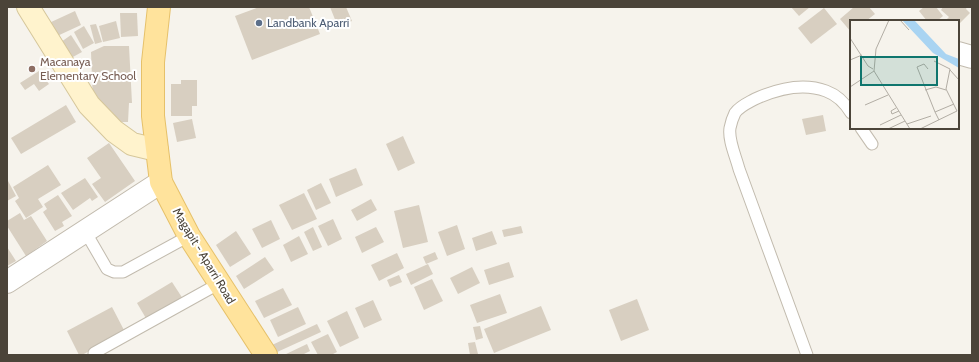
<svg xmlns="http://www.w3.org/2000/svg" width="979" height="362" font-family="Cabin,sans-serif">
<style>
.building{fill:#d8cfc1}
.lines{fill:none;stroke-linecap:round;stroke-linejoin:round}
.lane-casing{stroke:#c2bbae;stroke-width:13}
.street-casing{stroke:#c2bbae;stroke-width:24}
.secondary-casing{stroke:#d6c79b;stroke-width:24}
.primary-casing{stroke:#e6c16a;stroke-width:24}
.lane{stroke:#fff;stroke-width:11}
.street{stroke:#fff;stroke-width:22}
.secondary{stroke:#fff3cd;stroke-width:22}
.primary{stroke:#ffe39c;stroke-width:22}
.service-dot{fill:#5c6f8a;stroke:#fff;stroke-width:1.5}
.education-dot{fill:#8d6e63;stroke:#fff;stroke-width:1.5}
.labels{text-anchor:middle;stroke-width:4;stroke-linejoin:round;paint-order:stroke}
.service-label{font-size:12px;fill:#4e5e75;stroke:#fff;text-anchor:start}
.education-label{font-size:12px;fill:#785e54;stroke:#fff;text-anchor:start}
.street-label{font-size:12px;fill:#4b4439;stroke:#fff}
.inset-road{fill:none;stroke:#b2ada4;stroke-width:1}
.view{fill:#0f766e;fill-opacity:0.15;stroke:#0f766e;stroke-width:2}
.inset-edge{fill:none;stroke:#4b4439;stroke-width:2}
</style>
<rect width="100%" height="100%" fill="#f6f3ec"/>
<g class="building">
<polygon points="259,7 309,7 320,34 252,60 235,16"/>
<polygon points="330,7 346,7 352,21 338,27"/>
<polygon points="791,7 810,7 799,16"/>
<polygon points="854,7 869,7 875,14 866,21 851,21 851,32 840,19"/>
<polygon points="924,7 936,7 943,16 937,21 927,21 919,11"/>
<polygon points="943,7 967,7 966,9 970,13 958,25 958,21 945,21 949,17 941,10"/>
<polygon points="824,8 837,24 811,44 798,28"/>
<polygon points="75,11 81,25 55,37 49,23"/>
<polygon points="120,13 137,13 138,36 121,37"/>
<polygon points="116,21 120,38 103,42 99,26"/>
<polygon points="96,24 102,42 95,44 90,25"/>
<polygon points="84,26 94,43 83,49 74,32"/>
<polygon points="71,35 82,52 71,58 61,42"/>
<polygon points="104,46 129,46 132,103 129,103 128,122 118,122 93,104 91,52"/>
<polygon points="39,71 49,84 39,91 34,84 25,90 20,83"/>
<polygon points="181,80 197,80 197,106 192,106 192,116 171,116 171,84 181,84"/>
<polygon points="66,105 76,122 21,154 11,138"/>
<polygon points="823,115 826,131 806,135 802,119"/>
<polygon points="192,119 196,138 177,142 173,123"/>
<polygon points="403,136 415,163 398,171 386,144"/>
<polygon points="109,143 135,181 105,202 92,184 101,178 87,158"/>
<polygon points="48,165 61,185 38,199 43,207 26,218 15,201 19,198 13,187"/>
<polygon points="356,168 363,185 336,197 329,179"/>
<polygon points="85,178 98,197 92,201 90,198 73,210 61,193"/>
<polygon points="7,179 16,196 7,201"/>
<polygon points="321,183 331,203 316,210 307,190"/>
<polygon points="304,193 317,219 292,230 279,205"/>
<polygon points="58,195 72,216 62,222 64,226 55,231 43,212 47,209 44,204"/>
<polygon points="371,199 377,210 357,221 351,210"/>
<polygon points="419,205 428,242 403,248 394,211"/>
<polygon points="20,213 24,220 31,216 47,241 26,256 7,226 7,221"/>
<polygon points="333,219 342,239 328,246 318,226"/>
<polygon points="271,220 280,239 262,248 252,229"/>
<polygon points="457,225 465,249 447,256 438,232"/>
<polygon points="521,226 523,233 504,237 502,230"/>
<polygon points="313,227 322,247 313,251 304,232"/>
<polygon points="376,227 384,242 362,253 355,237"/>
<polygon points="236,231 251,254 230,267 216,245"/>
<polygon points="492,231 497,244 476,251 472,238"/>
<polygon points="299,236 308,254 291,262 283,245"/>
<polygon points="7,247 16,261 7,266"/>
<polygon points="435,252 438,259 426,264 423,257"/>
<polygon points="397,253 404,268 379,281 371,265"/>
<polygon points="265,257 274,270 244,289 236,276"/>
<polygon points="509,262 514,277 489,285 484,270"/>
<polygon points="428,264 433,274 411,285 406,274"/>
<polygon points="472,267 480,283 458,294 450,278"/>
<polygon points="399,275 402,282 390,287 387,280"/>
<polygon points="432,279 443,301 424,310 414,287"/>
<polygon points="172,282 183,299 147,320 137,303"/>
<polygon points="283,288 292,305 264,318 255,301"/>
<polygon points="500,294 507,313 477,323 470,305"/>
<polygon points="637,299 649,330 621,341 609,310"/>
<polygon points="373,300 382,320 364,328 355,308"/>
<polygon points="541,306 551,330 494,353 484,329"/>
<polygon points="112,307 125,332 82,355 79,355 67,331"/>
<polygon points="298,307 306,324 278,337 270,320"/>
<polygon points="347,311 359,338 340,347 327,321"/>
<polygon points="317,324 321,332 275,353 272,345"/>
<polygon points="480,326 483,338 476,340 473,327"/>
<polygon points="328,334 337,352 331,355 318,355 311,342"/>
<polygon points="475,342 478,354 470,355 468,343"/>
<polygon points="307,344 310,351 302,355 284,355"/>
</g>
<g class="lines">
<defs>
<g id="lane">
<polyline points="861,128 872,144"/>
<polyline points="85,231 107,269 114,272 123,272 189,236"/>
<polyline points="94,353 220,283"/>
<path d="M807,355L739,169C736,157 728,140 730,128C731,123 733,117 735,113C740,106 748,103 755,99C777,89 802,82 826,91C837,95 845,103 851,113"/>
</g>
<g id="street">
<polyline points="958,53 972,57"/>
<polyline points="7,282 161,182"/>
</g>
<polyline id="secondary" points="28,7 89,105 114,131 132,144 157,150"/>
<polyline id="primary" points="159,7 153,62 153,116 161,182 189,236 266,355"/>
</defs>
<use href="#lane" class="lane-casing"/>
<use href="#street" class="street-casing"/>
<use href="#secondary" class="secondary-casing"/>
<use href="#primary" class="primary-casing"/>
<use href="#lane" class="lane"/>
<use href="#street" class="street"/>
<use href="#secondary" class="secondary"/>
<use href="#primary" class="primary"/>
</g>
<circle class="service-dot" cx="259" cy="23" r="4"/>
<circle class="education-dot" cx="32" cy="69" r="4"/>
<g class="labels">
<g class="service-label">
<text x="267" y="27">Landbank Aparri</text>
</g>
<g class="education-label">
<text x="40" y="66">Macanaya<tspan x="40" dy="14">Elementary School</tspan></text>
</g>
<g class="street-label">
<text transform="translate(204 256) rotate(59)" y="4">Magapit - Aparri Road</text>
</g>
</g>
<g transform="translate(850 20)">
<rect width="109" height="109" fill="#f6f3ec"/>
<path d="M52,0H64L96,34L109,39V48L83,33Z" fill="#a9d4f2"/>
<path class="inset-road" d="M39,0L26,29L24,51L60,109M50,0L59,10M0,18L18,46L23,49M0,40L12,35M84,41L100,49L96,69L107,91M78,49L74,44L67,47L85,92M100,50L109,60M0,67L24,51M75,70L86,67L96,70M15,85L38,75M46,88L41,91L42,94L49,91M89,100L85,92L104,84M57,104L81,96M30,105L51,95M38,109L55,101M70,109L107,91"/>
<path class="view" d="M11,37H87V65H11Z"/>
<rect width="109" height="109" class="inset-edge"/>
</g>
<rect width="979" height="362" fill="none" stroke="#4b4439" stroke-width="16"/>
</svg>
